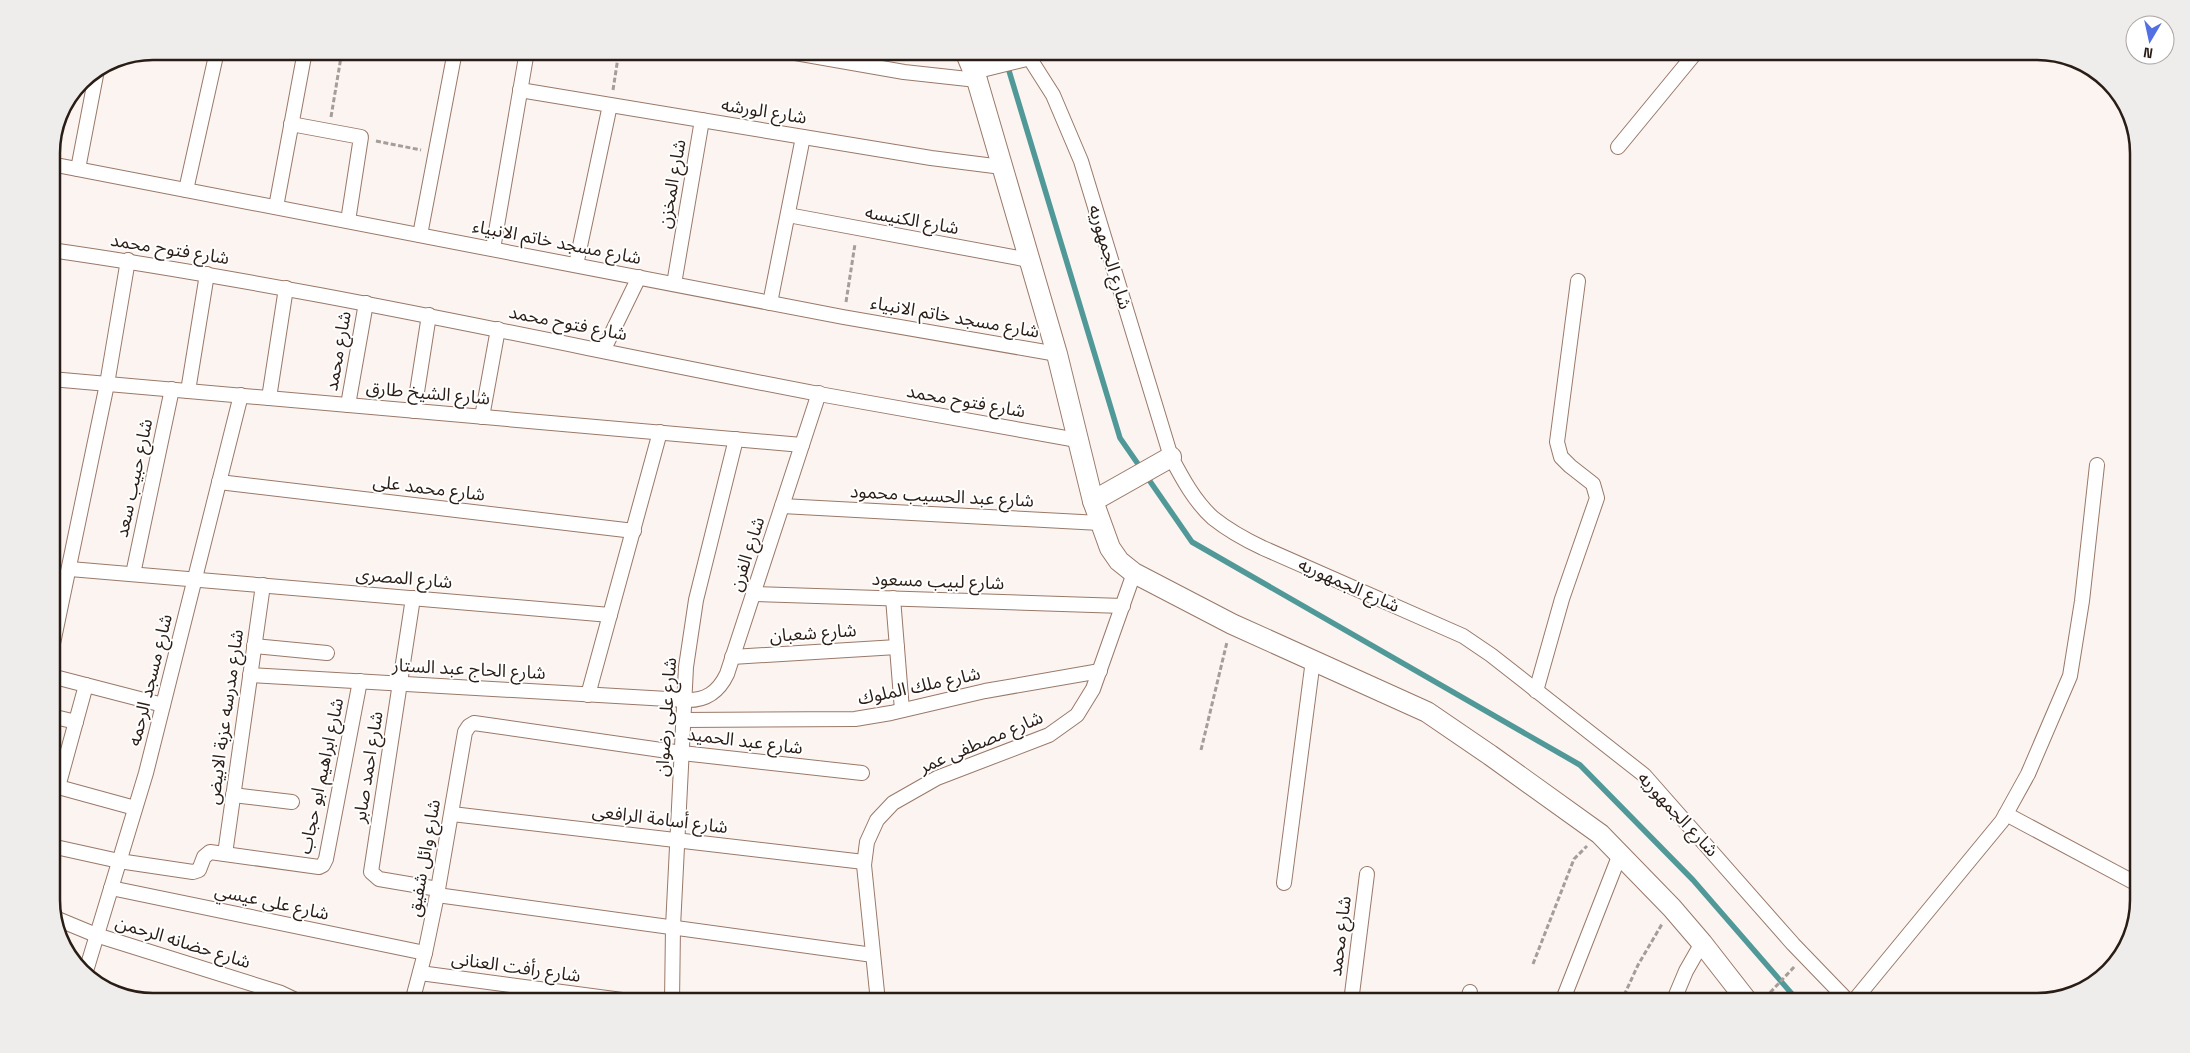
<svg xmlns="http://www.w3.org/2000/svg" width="2190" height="1053" font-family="'Space Grotesk','Noto Sans Arabic',sans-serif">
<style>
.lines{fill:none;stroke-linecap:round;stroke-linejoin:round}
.stream{stroke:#509998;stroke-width:5.5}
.street-casing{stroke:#997969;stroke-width:16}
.secondary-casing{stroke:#997969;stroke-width:22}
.path{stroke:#a69d98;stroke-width:3;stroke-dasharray:5 2.5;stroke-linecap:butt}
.street{stroke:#fff;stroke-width:14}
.secondary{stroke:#fff;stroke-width:20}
.labels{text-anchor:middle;stroke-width:4;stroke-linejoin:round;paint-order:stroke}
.street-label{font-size:18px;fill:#2a1d16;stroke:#fff}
.rim{fill:none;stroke:#2a1d16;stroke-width:2.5}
</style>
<rect width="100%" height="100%" fill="#fbf4f0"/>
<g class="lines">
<polyline class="stream" points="1003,51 1120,438 1192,542 1580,765 1693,880 1799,1002"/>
<defs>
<g id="street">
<polyline points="784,51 904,72 977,80"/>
<path d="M1025,51L1053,95L1081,161L1171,457C1182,478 1195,502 1213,518C1228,530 1246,540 1263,548L1463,636L1491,655L1644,775L1793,944L1849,1002"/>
<polyline points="520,90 931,158 1002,167"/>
<polyline points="291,124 361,137 348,221"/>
<polyline points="1618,147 1697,51"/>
<polyline points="51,164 843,317 1057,354"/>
<polyline points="78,169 97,70"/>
<polyline points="186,190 217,51"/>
<polyline points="276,207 305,51"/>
<polyline points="788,215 1029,260"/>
<polyline points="420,235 455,51"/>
<polyline points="493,249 527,51"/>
<path d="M51,250C309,287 563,345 819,394C905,410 991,425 1077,440"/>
<polyline points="576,265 610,105"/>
<polyline points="674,284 702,120"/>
<polyline points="770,303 803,137"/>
<polyline points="604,349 639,277"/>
<polyline points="51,379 802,445"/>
<polyline points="188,391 207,274"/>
<polyline points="269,398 286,288"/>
<polyline points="348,405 366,303"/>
<polyline points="414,411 429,315"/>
<polyline points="482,417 498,329"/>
<polyline points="219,482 634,531"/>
<polyline points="782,506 1100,523"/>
<polyline points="70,569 610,615"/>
<polyline points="133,574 172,389"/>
<polyline points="753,594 1123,606"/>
<polyline points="413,598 371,872 379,879 438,889"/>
<polyline points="893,598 902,710"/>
<polyline points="254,646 327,653"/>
<polyline points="51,653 107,384 128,260"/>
<polyline points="732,657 897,647"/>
<path d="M250,675L685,700C705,701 718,693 727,674L819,393"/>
<polyline points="51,676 163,705"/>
<polyline points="1536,691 1562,599 1597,498 1593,484 1570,466 1561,457 1557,442 1578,281"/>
<polyline points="588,695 660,432"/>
<polyline points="51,716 76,722"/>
<polyline points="683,720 855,719 891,713 985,691 1100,671"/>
<polyline points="51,785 135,808"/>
<polyline points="58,787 86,685"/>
<polyline points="233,795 292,802"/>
<polyline points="452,814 864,862"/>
<polyline points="2006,814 2139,885"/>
<polyline points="51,846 119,861 193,872 199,870 204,857 210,852 319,867 323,865 326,859 360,681"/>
<polyline points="225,854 263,585"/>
<polyline points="1284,883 1313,660"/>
<polyline points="111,888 425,953"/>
<polyline points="437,895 873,955"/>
<polyline points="55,918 96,935 281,993 300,1002"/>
<polyline points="86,971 146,773 241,395"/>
<polyline points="420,973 637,1002"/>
<polyline points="412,1002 425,953 437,895 465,732 469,726 474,723 682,753 862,773"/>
<polyline points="672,1002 673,927 686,667 696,600 736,439"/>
<polyline points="878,1002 864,865 867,842 877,820 893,803 937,778 1049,735 1077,715 1093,689 1134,573"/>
<polyline points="1351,1002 1367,874"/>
<polyline points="1467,1002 1470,992"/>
<polyline points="1562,1002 1620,854"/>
<polyline points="1673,1002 1686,971 1702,943"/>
<polyline points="1853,1002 2002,821 2028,774 2070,676 2082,601 2097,465"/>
</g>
<g id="secondary">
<polyline points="965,51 977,80 1057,354 1093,501 1110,548 1119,561 1134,573 1232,624 1427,712 1490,755 1600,834 1672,908 1702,943 1748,1002"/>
<polyline points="973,69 1026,56"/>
<polyline points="1093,501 1171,457"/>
</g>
</defs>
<use href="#street" class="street-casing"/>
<use href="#secondary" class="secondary-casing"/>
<g class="path">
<polyline points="613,90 619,51"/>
<polyline points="331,117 342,51"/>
<polyline points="376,141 421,150"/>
<polyline points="846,302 855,244"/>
<polyline points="1201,750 1227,642"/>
<polyline points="1533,964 1574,859 1587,846"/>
<polyline points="1765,998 1795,966"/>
<polyline points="1621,1002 1638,965 1662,924"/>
</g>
<use href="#street" class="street"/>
<use href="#secondary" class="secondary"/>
</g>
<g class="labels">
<g class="street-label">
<text transform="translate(764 111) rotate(9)" y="6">شارع الورشه</text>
<text transform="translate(672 184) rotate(-80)" y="6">شارع المخزن</text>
<text transform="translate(912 220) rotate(10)" y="6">شارع الكنيسه</text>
<text transform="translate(557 242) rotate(11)" y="6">شارع مسجد خاتم الانبياء</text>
<text transform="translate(170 249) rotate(9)" y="6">شارع فتوح محمد</text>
<text transform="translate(1110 257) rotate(73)" y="6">شارع الجمهوريه</text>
<text transform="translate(955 317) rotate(10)" y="6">شارع مسجد خاتم الانبياء</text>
<text transform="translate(568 323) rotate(11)" y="6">شارع فتوح محمد</text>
<text transform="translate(338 351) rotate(-80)" y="6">شارع محمد</text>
<text transform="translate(428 393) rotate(5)" y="6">شارع الشيخ طارق</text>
<text transform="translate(966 401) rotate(10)" y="6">شارع فتوح محمد</text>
<text transform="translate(134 478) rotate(-78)" y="6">شارع حبيب سعد</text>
<text transform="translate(429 488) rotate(7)" y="6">شارع محمد على</text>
<text transform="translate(942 496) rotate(3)" y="6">شارع عبد الحسيب محمود</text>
<text transform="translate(747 554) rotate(-72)" y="6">شارع الفرن</text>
<text transform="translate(404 578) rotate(5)" y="6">شارع المصرى</text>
<text transform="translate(938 581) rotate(2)" y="6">شارع لبيب مسعود</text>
<text transform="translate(1349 585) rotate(24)" y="6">شارع الجمهوريه</text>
<text transform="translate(813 633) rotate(-4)" y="6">شارع شعبان</text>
<text transform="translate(469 669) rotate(3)" y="6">شارع الحاج عبد الستار</text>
<text transform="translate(150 680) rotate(-76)" y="6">شارع مسجد الرحمه</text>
<text transform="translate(919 686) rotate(-12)" y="6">شارع ملك الملوك</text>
<text transform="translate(225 717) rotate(-82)" y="6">شارع مدرسه عزبة الابيض</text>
<text transform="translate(666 717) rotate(-86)" y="6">شارع على رضوان</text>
<text transform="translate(745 741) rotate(7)" y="6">شارع عبد الحميد</text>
<text transform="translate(981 742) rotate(-23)" y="6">شارع مصطفى عمر</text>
<text transform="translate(368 767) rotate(-81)" y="6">شارع احمد صابر</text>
<text transform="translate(321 776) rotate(-78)" y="6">شارع ابراهيم ابو حجاب</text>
<text transform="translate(1678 814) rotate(47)" y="6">شارع الجمهوريه</text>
<text transform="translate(660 819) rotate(7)" y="6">شارع أسامة الرافعى</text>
<text transform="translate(424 858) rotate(-80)" y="6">شارع وائل شفيق</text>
<text transform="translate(272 902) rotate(12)" y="6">شارع على عيسي</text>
<text transform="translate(1340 936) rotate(-83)" y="6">شارع محمد</text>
<text transform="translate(183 942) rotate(17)" y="6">شارع حضانه الرحمن</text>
<text transform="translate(516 967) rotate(8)" y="6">شارع رأفت العنانى</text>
</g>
</g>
<path d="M0 0H2190V1053H0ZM153 60H2037A93 93 0 0 1 2130 153V900A93 93 0 0 1 2037 993H153A93 93 0 0 1 60 900V153A93 93 0 0 1 153 60Z" fill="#eeedec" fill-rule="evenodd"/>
<path class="rim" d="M153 60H2037A93 93 0 0 1 2130 153V900A93 93 0 0 1 2037 993H153A93 93 0 0 1 60 900V153A93 93 0 0 1 153 60Z"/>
<g transform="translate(2150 40) rotate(189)"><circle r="24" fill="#ffffff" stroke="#aaa5a2"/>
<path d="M0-4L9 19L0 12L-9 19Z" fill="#526fe4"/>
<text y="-8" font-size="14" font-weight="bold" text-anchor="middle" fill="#2a1d16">N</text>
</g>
</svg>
